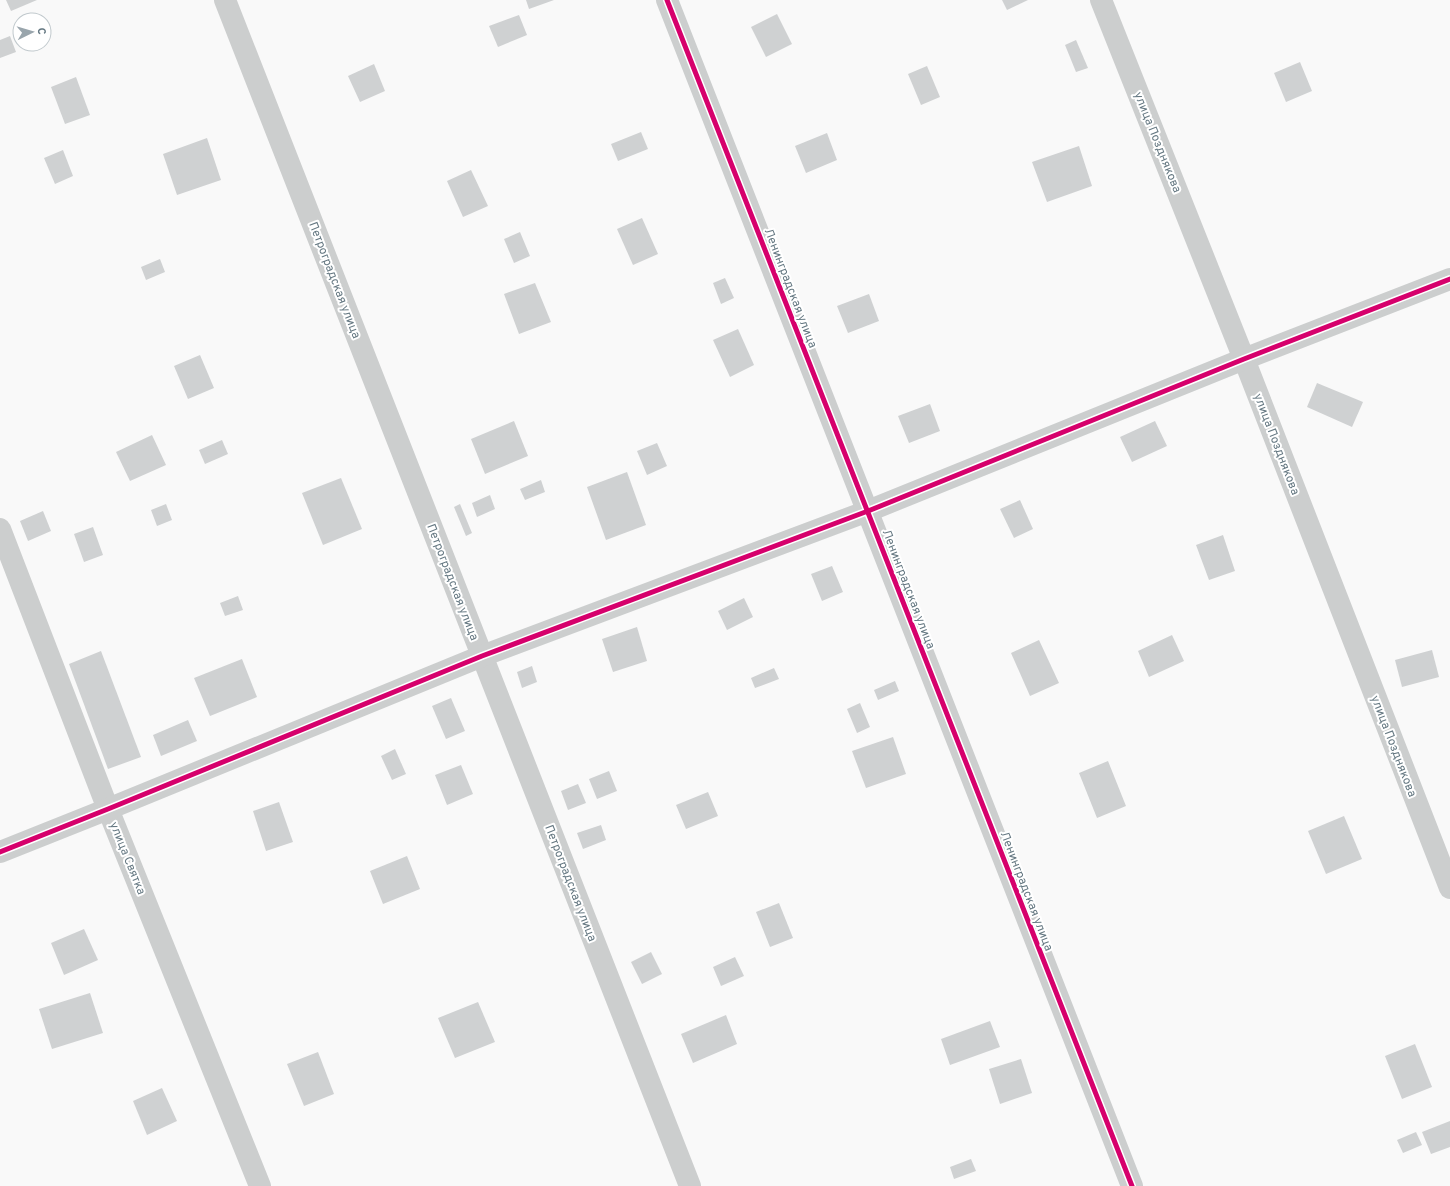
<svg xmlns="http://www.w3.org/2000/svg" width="1450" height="1186" font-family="Overpass,sans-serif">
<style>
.building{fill:#cfd1d2}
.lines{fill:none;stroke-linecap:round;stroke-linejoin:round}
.minor{stroke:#cccece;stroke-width:22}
.cycleway-casing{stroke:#fff;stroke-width:8}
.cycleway{stroke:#d6006c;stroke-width:5}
.labels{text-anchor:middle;stroke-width:4;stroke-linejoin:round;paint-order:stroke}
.street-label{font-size:12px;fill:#657882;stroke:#fff}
</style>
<rect width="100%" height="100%" fill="#f9f9f9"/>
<g class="building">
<polygon points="6,0 37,0 11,11"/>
<polygon points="526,0 554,0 529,9"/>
<polygon points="1002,0 1028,0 1007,10"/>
<polygon points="777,14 792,44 766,57 751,27"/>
<polygon points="519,15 527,35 498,47 489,26"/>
<polygon points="10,36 16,52 0,58 0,40"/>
<polygon points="1076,40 1088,68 1076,72 1065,45"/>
<polygon points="1300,62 1312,91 1286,102 1274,73"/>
<polygon points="374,64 385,91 360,102 348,76"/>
<polygon points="927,66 940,97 921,105 908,74"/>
<polygon points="76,77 90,115 65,124 51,87"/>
<polygon points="641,132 648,149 618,161 611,144"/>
<polygon points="827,133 837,160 806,173 795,146"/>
<polygon points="207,138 221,180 177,195 163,154"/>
<polygon points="1079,146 1092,186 1047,202 1032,162"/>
<polygon points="63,150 73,176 55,184 44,158"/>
<polygon points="471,170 488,206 463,217 447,181"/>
<polygon points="642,218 658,254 633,265 617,229"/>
<polygon points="520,232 530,256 514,263 504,239"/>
<polygon points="160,259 165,272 146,280 141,267"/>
<polygon points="725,278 734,298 721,304 713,283"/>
<polygon points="535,283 551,322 519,334 504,294"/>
<polygon points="869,294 879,321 848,333 837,306"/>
<polygon points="738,329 754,365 730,377 713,340"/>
<polygon points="200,355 214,388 188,399 174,366"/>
<polygon points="1317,383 1363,402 1352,427 1307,407"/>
<polygon points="930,404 940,431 909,443 898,416"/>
<polygon points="514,421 528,456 485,474 471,439"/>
<polygon points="1155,421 1167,446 1132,462 1120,437"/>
<polygon points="152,435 166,465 130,481 116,452"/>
<polygon points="222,440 228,454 205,464 199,450"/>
<polygon points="657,443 667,466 647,475 637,451"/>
<polygon points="627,472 646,525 606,540 587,487"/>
<polygon points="341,478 362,529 323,545 302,493"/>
<polygon points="541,480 545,492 525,500 520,489"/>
<polygon points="490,495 495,509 477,517 472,503"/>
<polygon points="1020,500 1033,529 1014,538 1000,509"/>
<polygon points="166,504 172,520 157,526 151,510"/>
<polygon points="460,504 472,533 466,536 454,507"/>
<polygon points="43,511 51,531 28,541 20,521"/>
<polygon points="93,527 103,555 84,562 74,534"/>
<polygon points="1223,535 1235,571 1209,580 1196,545"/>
<polygon points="832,566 843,592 822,601 811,574"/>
<polygon points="238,596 243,610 225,616 220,603"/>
<polygon points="744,598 753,617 727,630 718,611"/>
<polygon points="637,627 647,661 613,672 602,639"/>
<polygon points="1172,635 1184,661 1149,677 1138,651"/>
<polygon points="1039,640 1059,683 1030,696 1011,653"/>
<polygon points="1432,650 1439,677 1402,687 1395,660"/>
<polygon points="101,651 141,757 108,769 69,664"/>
<polygon points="242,659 257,697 210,716 194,678"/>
<polygon points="532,666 537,682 522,688 517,672"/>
<polygon points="774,668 779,679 755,688 751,678"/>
<polygon points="895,681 899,691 878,700 874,690"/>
<polygon points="451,698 465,731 446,739 432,706"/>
<polygon points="860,703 870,727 857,733 847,709"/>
<polygon points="188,720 197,741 161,756 153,735"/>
<polygon points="893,737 906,774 866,788 852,751"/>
<polygon points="395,749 406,774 392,780 381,756"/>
<polygon points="1108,761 1126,806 1097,818 1079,773"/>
<polygon points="461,765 473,794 447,805 435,775"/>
<polygon points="609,771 617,791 597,799 589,779"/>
<polygon points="578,784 586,803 568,810 561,791"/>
<polygon points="708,792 718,816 686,829 676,805"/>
<polygon points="279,802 293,842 266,851 253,811"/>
<polygon points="1344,816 1362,859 1326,874 1308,831"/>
<polygon points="601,825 606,840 583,849 577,833"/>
<polygon points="407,856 420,889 383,904 370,871"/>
<polygon points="779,903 793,938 770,947 756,912"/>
<polygon points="84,929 98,960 64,975 51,943"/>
<polygon points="651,952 662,974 642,984 631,962"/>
<polygon points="735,957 744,976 721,986 713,967"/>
<polygon points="90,993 103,1033 52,1049 39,1009"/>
<polygon points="478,1002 495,1042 455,1058 438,1018"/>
<polygon points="726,1015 737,1044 693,1063 681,1034"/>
<polygon points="990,1021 1000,1047 950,1065 941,1039"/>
<polygon points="1415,1044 1432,1087 1402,1099 1385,1056"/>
<polygon points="318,1052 334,1094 304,1106 287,1064"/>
<polygon points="1021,1059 1032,1093 1000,1104 989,1069"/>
<polygon points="162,1088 177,1121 147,1135 133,1101"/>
<polygon points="1450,1121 1450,1147 1431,1154 1422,1132"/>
<polygon points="1416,1132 1422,1145 1403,1153 1397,1140"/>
<polygon points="971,1159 976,1171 954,1179 950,1167"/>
</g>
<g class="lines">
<g class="minor">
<polyline points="225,0 690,1186"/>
<polyline points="667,0 1132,1186"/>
<polyline points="1101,0 1244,359 1450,888"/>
<polyline points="0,529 108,809 260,1186"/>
<polyline points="0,852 108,809 482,656 868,511 1244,359 1450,279"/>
</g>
<defs>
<g id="cycleway">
<polyline points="667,0 1132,1186"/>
<polyline points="0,852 108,809 482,656 868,511 1244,359 1450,279"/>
</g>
</defs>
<use href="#cycleway" class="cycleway-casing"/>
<use href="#cycleway" class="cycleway"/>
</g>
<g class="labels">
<g class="street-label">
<text transform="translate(1158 142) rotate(68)" y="4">улица Позднякова</text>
<text transform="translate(335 280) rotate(69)" y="4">Петроградская улица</text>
<text transform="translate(791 288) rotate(69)" y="4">Ленинградская улица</text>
<text transform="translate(1277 444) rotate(69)" y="4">улица Позднякова</text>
<text transform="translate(453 582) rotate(69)" y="4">Петроградская улица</text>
<text transform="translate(909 589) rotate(69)" y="4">Ленинградская улица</text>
<text transform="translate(1394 746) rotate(69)" y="4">улица Позднякова</text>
<text transform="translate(128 858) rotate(68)" y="4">улица Святка</text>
<text transform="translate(571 883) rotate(69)" y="4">Петроградская улица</text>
<text transform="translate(1027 891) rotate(69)" y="4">Ленинградская улица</text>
</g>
</g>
<g transform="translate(32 32) rotate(85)"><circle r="19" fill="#ffffff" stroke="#c1c9cd"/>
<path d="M0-3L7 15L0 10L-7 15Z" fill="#99a5ac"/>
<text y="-6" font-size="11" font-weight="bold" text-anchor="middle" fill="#657882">С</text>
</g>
</svg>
